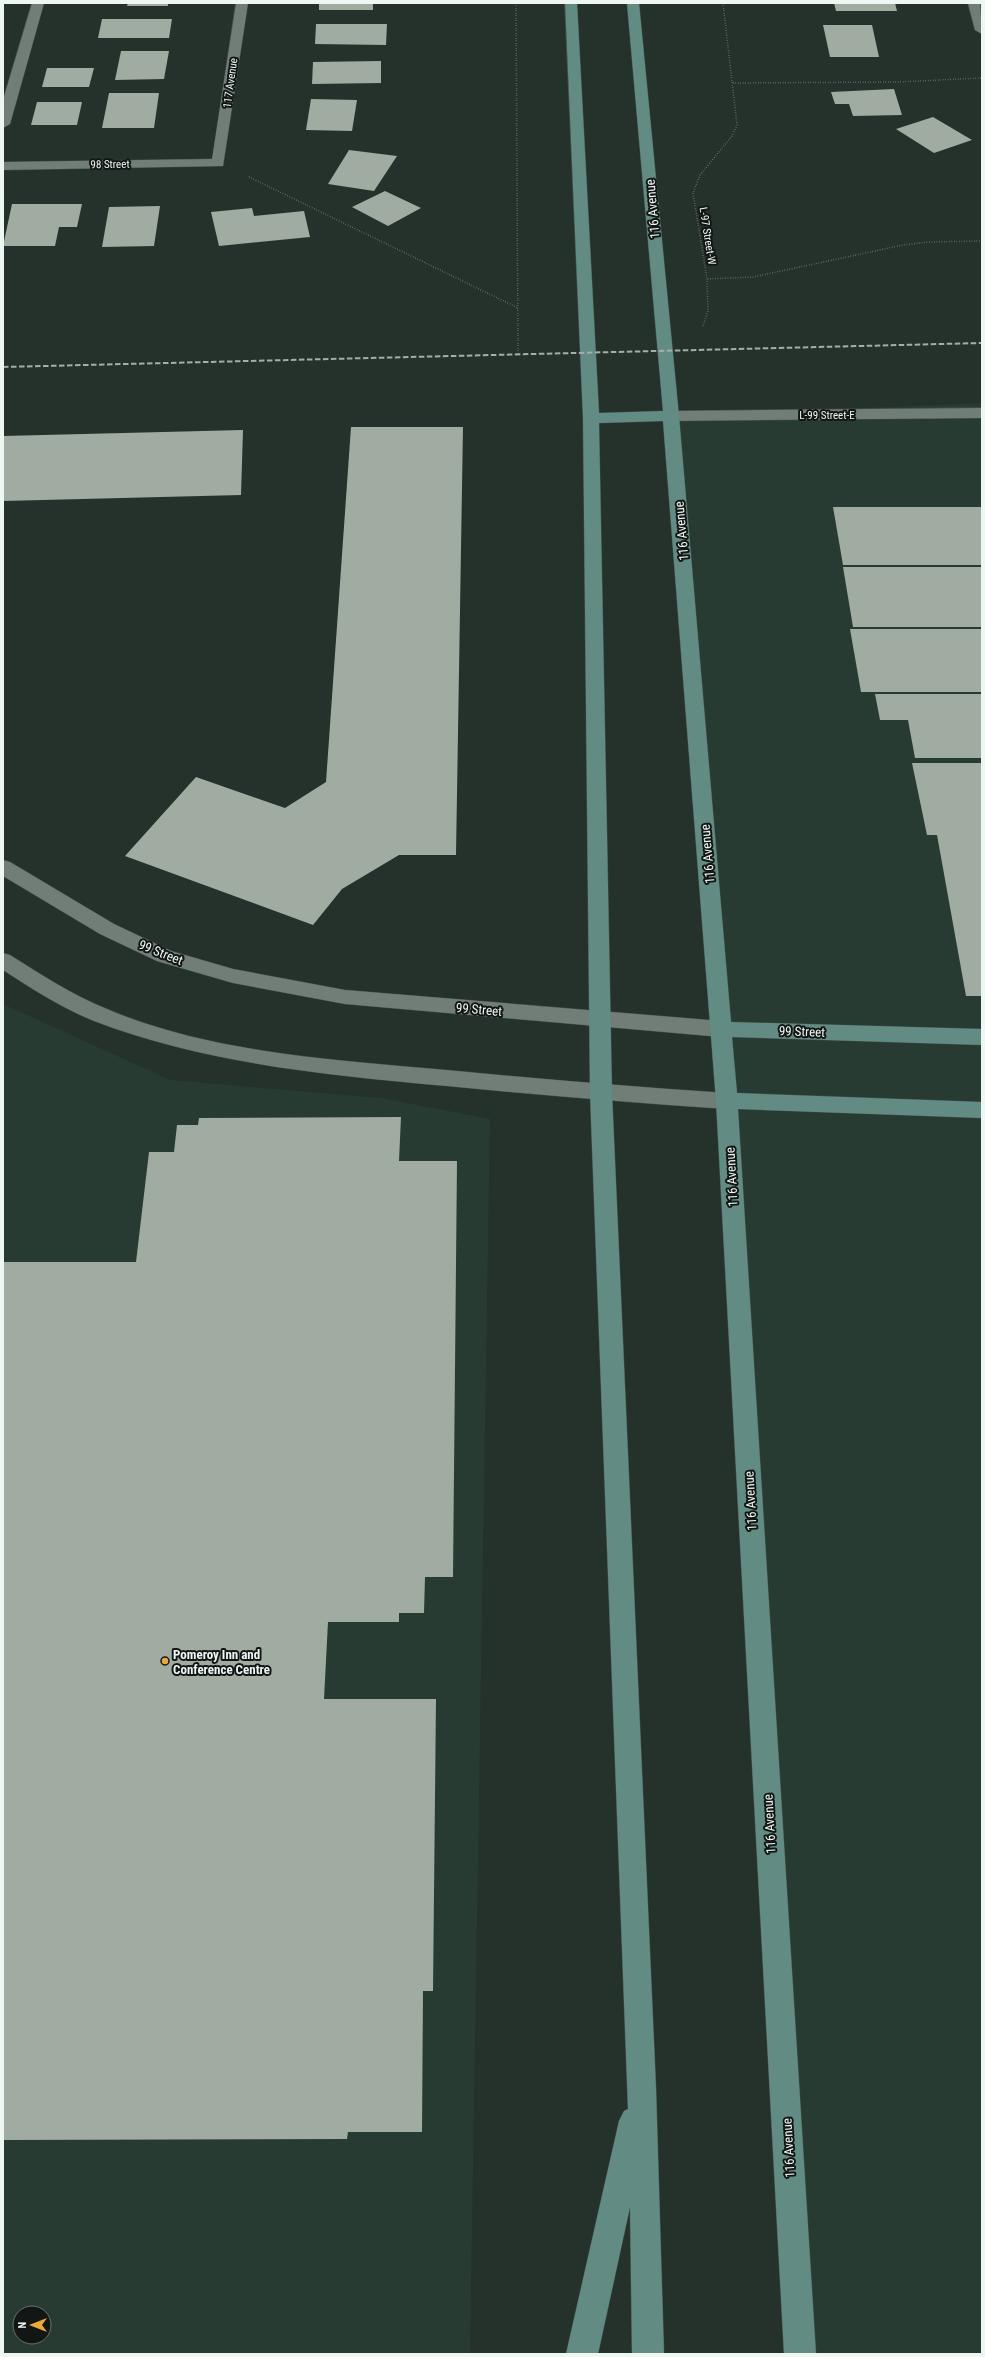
<svg xmlns="http://www.w3.org/2000/svg" width="985" height="2357" font-family="'Roboto Condensed',sans-serif">
<style>
.built{fill:#283b33;fill-rule:evenodd}
.building{fill:#a0aba1}
.lines{fill:none;stroke-linecap:round;stroke-linejoin:round}
.service-casing{stroke:#434e4a;stroke-width:1}
.minor-casing{stroke:#434e4a;stroke-width:1}
.tertiary-casing{stroke:#434e4a;stroke-width:1}
.secondary-casing{stroke:#434e4a;stroke-width:1}
.path{stroke:#88928d;stroke-width:1.5;stroke-dasharray:0.5 2;stroke-linecap:butt}
.service{fill:#717e78;fill-rule:evenodd}
.minor{fill:#717e78;fill-rule:evenodd}
.tertiary{fill:#717e78;fill-rule:evenodd}
.secondary{fill:#628c83;fill-rule:evenodd}
.rail{stroke:#a5aeaa;stroke-width:2;stroke-dasharray:5.5 2.5;stroke-linecap:butt}
.poi-dot{fill:#eda83c;stroke:#121715;stroke-width:1.5}
.labels{text-anchor:middle;stroke-width:4;stroke-linejoin:round;paint-order:stroke}
.far-street-label{font-size:11px;fill:#eff7f3;stroke:#121715}
.street-label{font-size:13px;fill:#eff7f3;stroke:#121715}
.poi-label{font-size:13px;font-weight:bold;fill:#eff7f3;stroke:#121715;text-anchor:start}
</style>
<rect width="100%" height="100%" fill="#25312b"/>
<g class="built">
<polygon points="982,403 982,2354 800,2354 671,416"/>
<path d="M3,1004L170,1080L381,1098L490,1119L470,2354H3ZM20,2313H44V2337H20Z"/>
</g>
<g class="building">
<polygon points="128,3 168,3 168,6 127,6"/>
<rect x="319" y="3" width="54" height="7"/>
<polygon points="834,3 895,3 897,11 836,11"/>
<polygon points="102,19 172,19 169,38 98,38"/>
<polygon points="316,24 387,24 386,45 315,44"/>
<polygon points="823,25 872,25 879,57 830,57"/>
<polygon points="121,51 169,51 164,79 115,80"/>
<polygon points="381,61 381,83 312,84 313,62"/>
<polygon points="47,68 94,68 89,87 42,87"/>
<polygon points="894,89 902,115 853,116 849,104 835,104 831,92"/>
<polygon points="109,93 159,93 154,128 102,128"/>
<polygon points="311,99 357,100 352,131 306,130"/>
<polygon points="37,102 82,102 77,125 31,125"/>
<polygon points="933,117 972,140 934,153 896,129"/>
<polygon points="349,150 397,156 374,191 328,184"/>
<polygon points="385,191 421,208 388,226 352,207"/>
<polygon points="12,204 82,204 77,227 59,227 55,246 3,246"/>
<polygon points="160,206 154,246 102,247 109,207"/>
<polygon points="252,208 254,216 304,211 310,237 219,246 211,212"/>
<polygon points="351,427 463,427 456,855 399,855 342,889 313,925 125,856 196,777 285,808 326,782"/>
<polygon points="243,430 241,495 3,501 3,436"/>
<polygon points="833,507 982,507 982,565 843,565"/>
<polygon points="843,567 982,567 982,627 853,627"/>
<polygon points="850,629 982,629 982,692 861,692"/>
<polygon points="875,694 982,694 982,758 915,758 908,720 880,720"/>
<polygon points="912,763 982,763 982,835 927,835"/>
<polygon points="937,835 982,835 982,996 966,996"/>
<polygon points="401,1117 399,1161 457,1161 453,1577 425,1577 424,1613 399,1613 399,1622 328,1622 324,1699 436,1699 433,1991 423,1991 422,2132 348,2132 347,2139 3,2140 3,1262 136,1262 149,1152 174,1152 177,1125 198,1125 199,1118"/>
</g>
<g class="lines">
<defs>
<g id="service">
<polygon points="32,3 44,3 10,124 3,128 3,100"/>
<polygon points="982,408 982,418 671,421 665,419 663,416 665,413 671,411"/>
</g>
<g id="minor">
<polygon points="236,3 248,3 223,166 3,170 3,162 212,159"/>
<polygon points="968,3 980,3 982,34 975,30"/>
</g>
<g id="tertiary">
<polygon points="3,860 10,862 114,924 171,951 233,969 345,990 721,1021 728,1024 731,1029 728,1034 721,1037 345,1004 233,983 157,961 100,934 3,876"/>
<path d="M3,953L10,955C42,975 72,995 107,1009C210,1053 335,1060 446,1070C539,1079 633,1087 727,1093L735,1095L738,1101L735,1107L727,1109C634,1103 540,1095 447,1086C328,1075 207,1064 94,1021C62,1008 32,989 3,970Z"/>
</g>
<polygon id="secondary" points="565,3 577,3 599,413 663,411 627,3 639,3 679,416 731,1022 982,1029 982,1045 732,1037 737,1093 982,1102 982,1118 738,1109 816,2354 784,2354 716,1101 663,421 599,423 612,1093 656,2088 664,2354 632,2354 630,2207 598,2354 566,2354 619,2121 624,2111 628,2109 590,1093 583,418"/>
</defs>
<use href="#service" class="service-casing"/>
<use href="#minor" class="minor-casing"/>
<use href="#tertiary" class="tertiary-casing"/>
<use href="#secondary" class="secondary-casing"/>
<g class="path">
<polyline points="516,3 518,354"/>
<polyline points="723,3 737,125 732,136 700,175 693,193 707,279 753,277 903,245 928,242 982,241"/>
<polyline points="733,83 897,82 982,78"/>
<polyline points="249,177 518,308"/>
<polyline points="703,326 708,311 707,279"/>
</g>
<use href="#service" class="service"/>
<use href="#minor" class="minor"/>
<use href="#tertiary" class="tertiary"/>
<use href="#secondary" class="secondary"/>
<polyline class="rail" points="3,367 982,343"/>
</g>
<circle class="poi-dot" cx="165" cy="1661" r="4"/>
<g class="labels">
<g class="far-street-label">
<text transform="translate(230 83) rotate(-82)" y="4">117 Avenue</text>
<text transform="translate(110 164) rotate(-1)" y="4">98 Street</text>
<text transform="translate(708 236) rotate(81)" y="4">L-97 Street-W</text>
<text x="827" y="419">L-99 Street-E</text>
</g>
<g class="street-label">
<text transform="translate(652 209) rotate(-95)" y="5">116 Avenue</text>
<text transform="translate(681 531) rotate(-95)" y="5">116 Avenue</text>
<text transform="translate(707 854) rotate(-95)" y="5">116 Avenue</text>
<text transform="translate(161 952) rotate(22)" y="5">99 Street</text>
<text transform="translate(479 1009) rotate(5)" y="5">99 Street</text>
<text transform="translate(802 1031) rotate(2)" y="5">99 Street</text>
<text transform="translate(731 1177) rotate(-93)" y="5">116 Avenue</text>
<text transform="translate(750 1501) rotate(-93)" y="5">116 Avenue</text>
<text transform="translate(769 1824) rotate(-93)" y="5">116 Avenue</text>
<text transform="translate(788 2148) rotate(-93)" y="5">116 Avenue</text>
</g>
<g class="poi-label">
<text x="173" y="1659">Pomeroy Inn and<tspan x="173" dy="15">Conference Centre</tspan></text>
</g>
</g>
<rect width="985" height="2357" fill="none" stroke="#eff7f3" stroke-width="8"/>
<g transform="translate(32 2325) rotate(270)"><circle r="19" fill="#121715" stroke="#6a716e"/>
<path d="M0-3L7 15L0 10L-7 15Z" fill="#eda83c"/>
<text y="-6" font-size="11" font-weight="bold" text-anchor="middle" fill="#eff7f3">N</text>
</g>
</svg>
